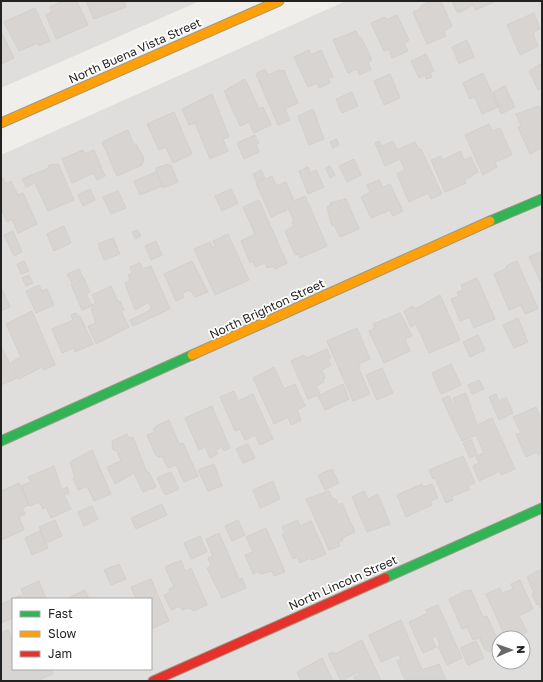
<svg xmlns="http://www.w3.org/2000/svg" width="543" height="682" font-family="'Golos Text',sans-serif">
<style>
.residential{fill:#dfdedc;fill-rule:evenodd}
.building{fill:#d7d4d2;stroke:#d3d0cc}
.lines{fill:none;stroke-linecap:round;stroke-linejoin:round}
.fast-casing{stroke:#999a82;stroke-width:11}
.slow-casing{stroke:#999a82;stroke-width:11}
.jam-casing{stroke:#999a82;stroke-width:11}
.fast{stroke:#30b455;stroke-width:9}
.slow{stroke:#ff9f0a;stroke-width:9}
.jam{stroke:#e5322d;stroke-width:9}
.labels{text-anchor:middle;stroke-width:3.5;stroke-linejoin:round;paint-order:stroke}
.street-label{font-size:12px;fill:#222;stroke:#fff}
</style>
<rect width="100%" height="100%" fill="#f0eeeb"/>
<g class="residential">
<polygon points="1,1 200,1 1,88"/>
<path d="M346,1H542V681H1V155ZM13,599H151V669H13ZM499,638H523V662H499Z"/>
</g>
<g class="building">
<polygon points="63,1 77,1 88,25 56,39 46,15 52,12 50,7"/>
<polygon points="86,1 124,1 126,7 94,19"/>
<polygon points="426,1 441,1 452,26 444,32 446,36 427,44 413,12 421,8 421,6 427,3"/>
<polygon points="452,1 494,1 494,2 475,10 473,5 461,12 457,12"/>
<polygon points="35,8 50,41 39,46 38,43 19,51 4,22"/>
<polygon points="534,13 540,29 533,33 538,46 520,55 507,25"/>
<polygon points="397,15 409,40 404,44 408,51 392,58 389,49 384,51 371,23 385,17 386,20"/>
<polygon points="1,31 14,58 1,64"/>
<polygon points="356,31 359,38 361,37 372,60 368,62 371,70 359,75 357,69 348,73 333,40"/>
<polygon points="467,40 474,57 459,64 452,47"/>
<polygon points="309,50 311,55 321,50 333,77 328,78 330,83 319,88 317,83 308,87 294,57"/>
<polygon points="426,54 434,71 430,73 432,77 426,79 425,75 419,78 411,61"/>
<polygon points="542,63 542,88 538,90 529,71"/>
<polygon points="265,69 268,75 280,70 281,71 284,70 298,103 285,109 290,120 278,125 256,74"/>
<polygon points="483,73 498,107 482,114 475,97 470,99 463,83"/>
<polygon points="390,74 400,98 384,105 374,81"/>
<polygon points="245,79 259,109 263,107 271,125 254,133 249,122 240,126 224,91"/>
<polygon points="505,86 515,107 501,114 493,92"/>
<polygon points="352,92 358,106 342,113 336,99"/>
<polygon points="212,94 229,137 223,139 228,151 210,159 195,123 189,125 182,109"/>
<polygon points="539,106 542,114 542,148 530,154 518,127 521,126 516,114"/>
<polygon points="313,109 324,139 309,145 298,116"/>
<polygon points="174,112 192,154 173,163 166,147 159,150 147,124"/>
<polygon points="489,124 492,131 500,128 512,155 495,162 497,167 483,175 465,135"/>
<polygon points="128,130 134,145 136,144 144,158 142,165 117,176 102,142"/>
<polygon points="255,135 259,143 256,144 259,152 244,159 237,143"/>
<polygon points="337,139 339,145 333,148 330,142"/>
<polygon points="379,141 382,146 393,141 397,150 415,142 419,150 421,149 442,194 431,199 428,193 409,202 397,174 405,170 400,159 385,166 375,143"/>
<polygon points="83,150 84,154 94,150 105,176 97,180 94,173 72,183 62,159"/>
<polygon points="460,151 464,160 471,157 478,172 465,180 466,183 445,192 431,160 441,156 443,160"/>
<polygon points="354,159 361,175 347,182 339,166"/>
<polygon points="53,164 54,165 58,164 74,200 48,211 35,183 26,187 22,179 49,168 48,166"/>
<polygon points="168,164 169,166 171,165 178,182 163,188 156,171 156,168"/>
<polygon points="330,166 335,175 330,178 326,168"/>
<polygon points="308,167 310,173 316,170 324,187 308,194 299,171"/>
<polygon points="261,170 265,178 256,181 253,174"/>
<polygon points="156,172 162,186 140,195 134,181"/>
<polygon points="272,176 276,186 286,182 294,201 305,196 327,246 300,258 298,254 295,255 285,231 294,226 292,222 294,221 286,203 284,204 287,210 285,211 271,217 256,183"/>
<polygon points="2,177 6,184 11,181 18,195 23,193 37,224 18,233 12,219 7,222 1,208"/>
<polygon points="379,180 383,187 390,184 403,211 393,216 390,210 371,218 361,197 370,192 367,185"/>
<polygon points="90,189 95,200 83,206 78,195"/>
<polygon points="231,189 238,203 222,211 215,196"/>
<polygon points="118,191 126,208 111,214 103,197"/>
<polygon points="346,199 359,229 340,237 334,225 332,226 327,207 331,205 330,203"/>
<polygon points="259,200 287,263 275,269 273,266 267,268 265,263 255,267 253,261 250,263 241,241 255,234 243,207"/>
<polygon points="64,226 71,243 54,251 47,234"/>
<polygon points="138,230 141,236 135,239 132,232"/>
<polygon points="13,231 22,252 14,256 4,235"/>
<polygon points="228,234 249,280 215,295 194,249 210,242 212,248 215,247 213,241"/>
<polygon points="113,238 120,254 104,260 98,244"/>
<polygon points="156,241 162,255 151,260 145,246"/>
<polygon points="542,251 542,285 529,257"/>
<polygon points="24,261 29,271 21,274 17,264"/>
<polygon points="192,261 208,292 195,297 190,290 182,293 184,297 176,301 164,274"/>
<polygon points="517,261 538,309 525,314 521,305 509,310 494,274 507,268 506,266"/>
<polygon points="140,263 143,269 151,266 170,309 133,326 130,320 149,311 151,307 149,302 135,310 125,283 130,280 128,275 132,273 130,267"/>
<polygon points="79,269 83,277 71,282 67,274"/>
<polygon points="29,275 33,283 26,286 22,278"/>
<polygon points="84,278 90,292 86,294 92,306 82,310 71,284"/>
<polygon points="477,278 495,319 474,328 470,317 460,321 451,299 459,296 457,292 463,290 461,285"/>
<polygon points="39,285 42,291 47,289 54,305 36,313 26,291"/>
<polygon points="111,286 118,302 120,301 124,310 121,311 129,327 96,344 88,326 96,323 91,309 93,308 92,305 96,303 92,295"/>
<polygon points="2,289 10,307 1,311 1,290"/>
<polygon points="440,295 460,340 429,353 416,324 411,327 404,311 413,306 415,309"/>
<polygon points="32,311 55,365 44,370 42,367 19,379 11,362 21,357 6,324"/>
<polygon points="76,313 78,317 80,316 93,344 75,352 74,348 62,353 52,329 73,320 71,315"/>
<polygon points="400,313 412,336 405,339 410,351 384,363 369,331 375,328 373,324"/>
<polygon points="518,318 528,342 514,348 503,325"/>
<polygon points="357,328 370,359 358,364 360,367 358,367 370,394 353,401 327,341"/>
<polygon points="478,335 485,350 470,357 463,342"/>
<polygon points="1,346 17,378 1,385"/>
<polygon points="327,349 331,358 328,359 331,365 322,370 325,378 323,379 324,382 316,386 320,394 308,399 291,361 304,355 306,358"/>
<polygon points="451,364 461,385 441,394 432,373"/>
<polygon points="274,367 284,389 295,384 305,406 297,410 301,420 291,425 288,417 274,424 253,378"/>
<polygon points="382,368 393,393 377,400 366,375"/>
<polygon points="479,380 484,389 472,394 468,385"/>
<polygon points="343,384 349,399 325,410 318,396"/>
<polygon points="234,391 238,401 253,394 273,439 260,445 255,435 245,440 240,429 235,431 220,397"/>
<polygon points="466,393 477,425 492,418 515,469 501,475 500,471 479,481 473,466 479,463 476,456 484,453 476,435 462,441 442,399 449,396 453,404 455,403 453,398"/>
<polygon points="496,394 499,401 506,397 513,413 499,420 489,397"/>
<polygon points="212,406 230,448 224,451 222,447 216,450 218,454 210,458 205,447 199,450 185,418"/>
<polygon points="536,407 542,421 542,453 538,455 537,452 526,457 516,434 521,433 513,417"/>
<polygon points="169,420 179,444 183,443 198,476 184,482 176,465 168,468 162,456 158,457 157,455 156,456 147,435 155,432 153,429 157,427 156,426"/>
<polygon points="127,434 129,438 133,437 147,473 149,472 156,487 143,492 134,473 115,484 107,467 121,461 117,451 113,450 112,441"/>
<polygon points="471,439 477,454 470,458 463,443"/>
<polygon points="248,444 255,458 243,463 236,449"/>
<polygon points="92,450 111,494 94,501 87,486 78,490 73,478 75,478 70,462"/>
<polygon points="463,456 475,483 468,486 470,489 451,497 453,500 446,503 435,478 433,479 429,470"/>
<polygon points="214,464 222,486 208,491 198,470"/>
<polygon points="54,466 62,490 67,487 69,493 64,495 71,509 51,518 46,507 43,509 39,502 30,506 21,486 31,482 28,477"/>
<polygon points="332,469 339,483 325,490 318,475"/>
<polygon points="171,472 179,489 165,495 157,478"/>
<polygon points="273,481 280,499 260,508 253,490"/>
<polygon points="19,483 29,505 22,508 25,514 19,517 24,530 1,540 1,491"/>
<polygon points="422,484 423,487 432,484 438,498 430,501 432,505 406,517 397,495"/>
<polygon points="329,491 332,498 336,499 338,505 342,503 355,532 342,538 343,540 338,542 340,546 329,550 306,499"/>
<polygon points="364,491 368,499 378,494 390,524 367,532 352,497"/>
<polygon points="162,504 167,515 136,529 131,518"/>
<polygon points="92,506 98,519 84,526 78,512"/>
<polygon points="55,520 62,536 46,543 39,527"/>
<polygon points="238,520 245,535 232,541 225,526"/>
<polygon points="298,520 300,526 311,521 326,554 312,560 310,558 300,563 297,557 293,559 282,534 285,533 282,527"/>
<polygon points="266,528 285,572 274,576 272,571 260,574 259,571 253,574 245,555 253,552 246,537"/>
<polygon points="40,531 48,548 32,555 25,538"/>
<polygon points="219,533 239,579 242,578 246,588 222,598 207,568 211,566 208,558 213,556 206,539"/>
<polygon points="200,536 207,552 191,559 184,543"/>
<polygon points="181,560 185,571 191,568 207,605 194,611 188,608 182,610 180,606 171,610 164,595 170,592 169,589 174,587 165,567"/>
<polygon points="119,564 126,579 111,585 104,570"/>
<polygon points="541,569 542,569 541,609 539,604 537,605 532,594 534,593 527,577"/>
<polygon points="151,579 169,621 151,629 151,599 136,599 131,587"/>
<polygon points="520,580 533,609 519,616 527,632 514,638 506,638 486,594 500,588 502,593 513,589 511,584"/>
<polygon points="39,581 46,599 25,599 21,589"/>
<polygon points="85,590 89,599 72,599 70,597"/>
<polygon points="471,590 483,617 487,616 499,643 499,647 488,652 487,650 485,650 480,639 482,637 473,640 467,627 462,629 449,599 465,591"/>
<polygon points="21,595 22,599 13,599 13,618 1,623 1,604"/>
<polygon points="438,605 462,658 447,665 438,646 440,645 436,636 432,638 436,647 423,653 409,622 428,613 426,610"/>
<polygon points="401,620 422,670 439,664 446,680 405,680 397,661 401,659 399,654 381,662 369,635"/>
<polygon points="8,630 13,641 13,669 51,669 53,674 36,681 1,681 1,633"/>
<polygon points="362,640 381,681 356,681 354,677 360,674 359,672 346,678 346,680 341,681 328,654 334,652 335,654"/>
<polygon points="476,641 484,658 468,665 460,648"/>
<polygon points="322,658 333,681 301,681 297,672"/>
</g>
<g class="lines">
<defs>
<g id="fast">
<polyline points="490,221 542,199"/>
<polyline points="1,441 192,355"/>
<polyline points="385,578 542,508"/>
</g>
<g id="slow">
<polyline points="1,123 279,1"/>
<polyline points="192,355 490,221"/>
</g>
<polyline id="jam" points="153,681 385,578"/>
</defs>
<use href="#fast" class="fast-casing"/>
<use href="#slow" class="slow-casing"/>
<use href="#jam" class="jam-casing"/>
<use href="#fast" class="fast"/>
<use href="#slow" class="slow"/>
<use href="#jam" class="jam"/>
</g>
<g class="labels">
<g class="street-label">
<text transform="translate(135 51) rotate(-24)" y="4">North Buena Vista Street</text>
<text transform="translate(267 309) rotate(-25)" y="4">North Brighton Street</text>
<text transform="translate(343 583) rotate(-24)" y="4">North Lincoln Street</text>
</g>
</g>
<rect width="543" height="682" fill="none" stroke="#222222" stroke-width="4"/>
<rect x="12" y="598" width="140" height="72" fill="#ffffff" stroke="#a7a7a7"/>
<rect x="20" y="611" width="20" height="6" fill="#30b455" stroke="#a7a7a7"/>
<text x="48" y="618" font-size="12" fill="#222222">Fast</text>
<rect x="20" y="631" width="20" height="6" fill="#ff9f0a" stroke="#a7a7a7"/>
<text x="48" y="638" font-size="12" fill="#222222">Slow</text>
<rect x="20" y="651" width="20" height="6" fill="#e5322d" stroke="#a7a7a7"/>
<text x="48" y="658" font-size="12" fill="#222222">Jam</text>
<g transform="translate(511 650) rotate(88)"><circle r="19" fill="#ffffff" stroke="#a7a7a7"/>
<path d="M0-3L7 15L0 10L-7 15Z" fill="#6a6968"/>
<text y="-6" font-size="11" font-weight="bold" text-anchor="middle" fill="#222222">N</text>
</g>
</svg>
